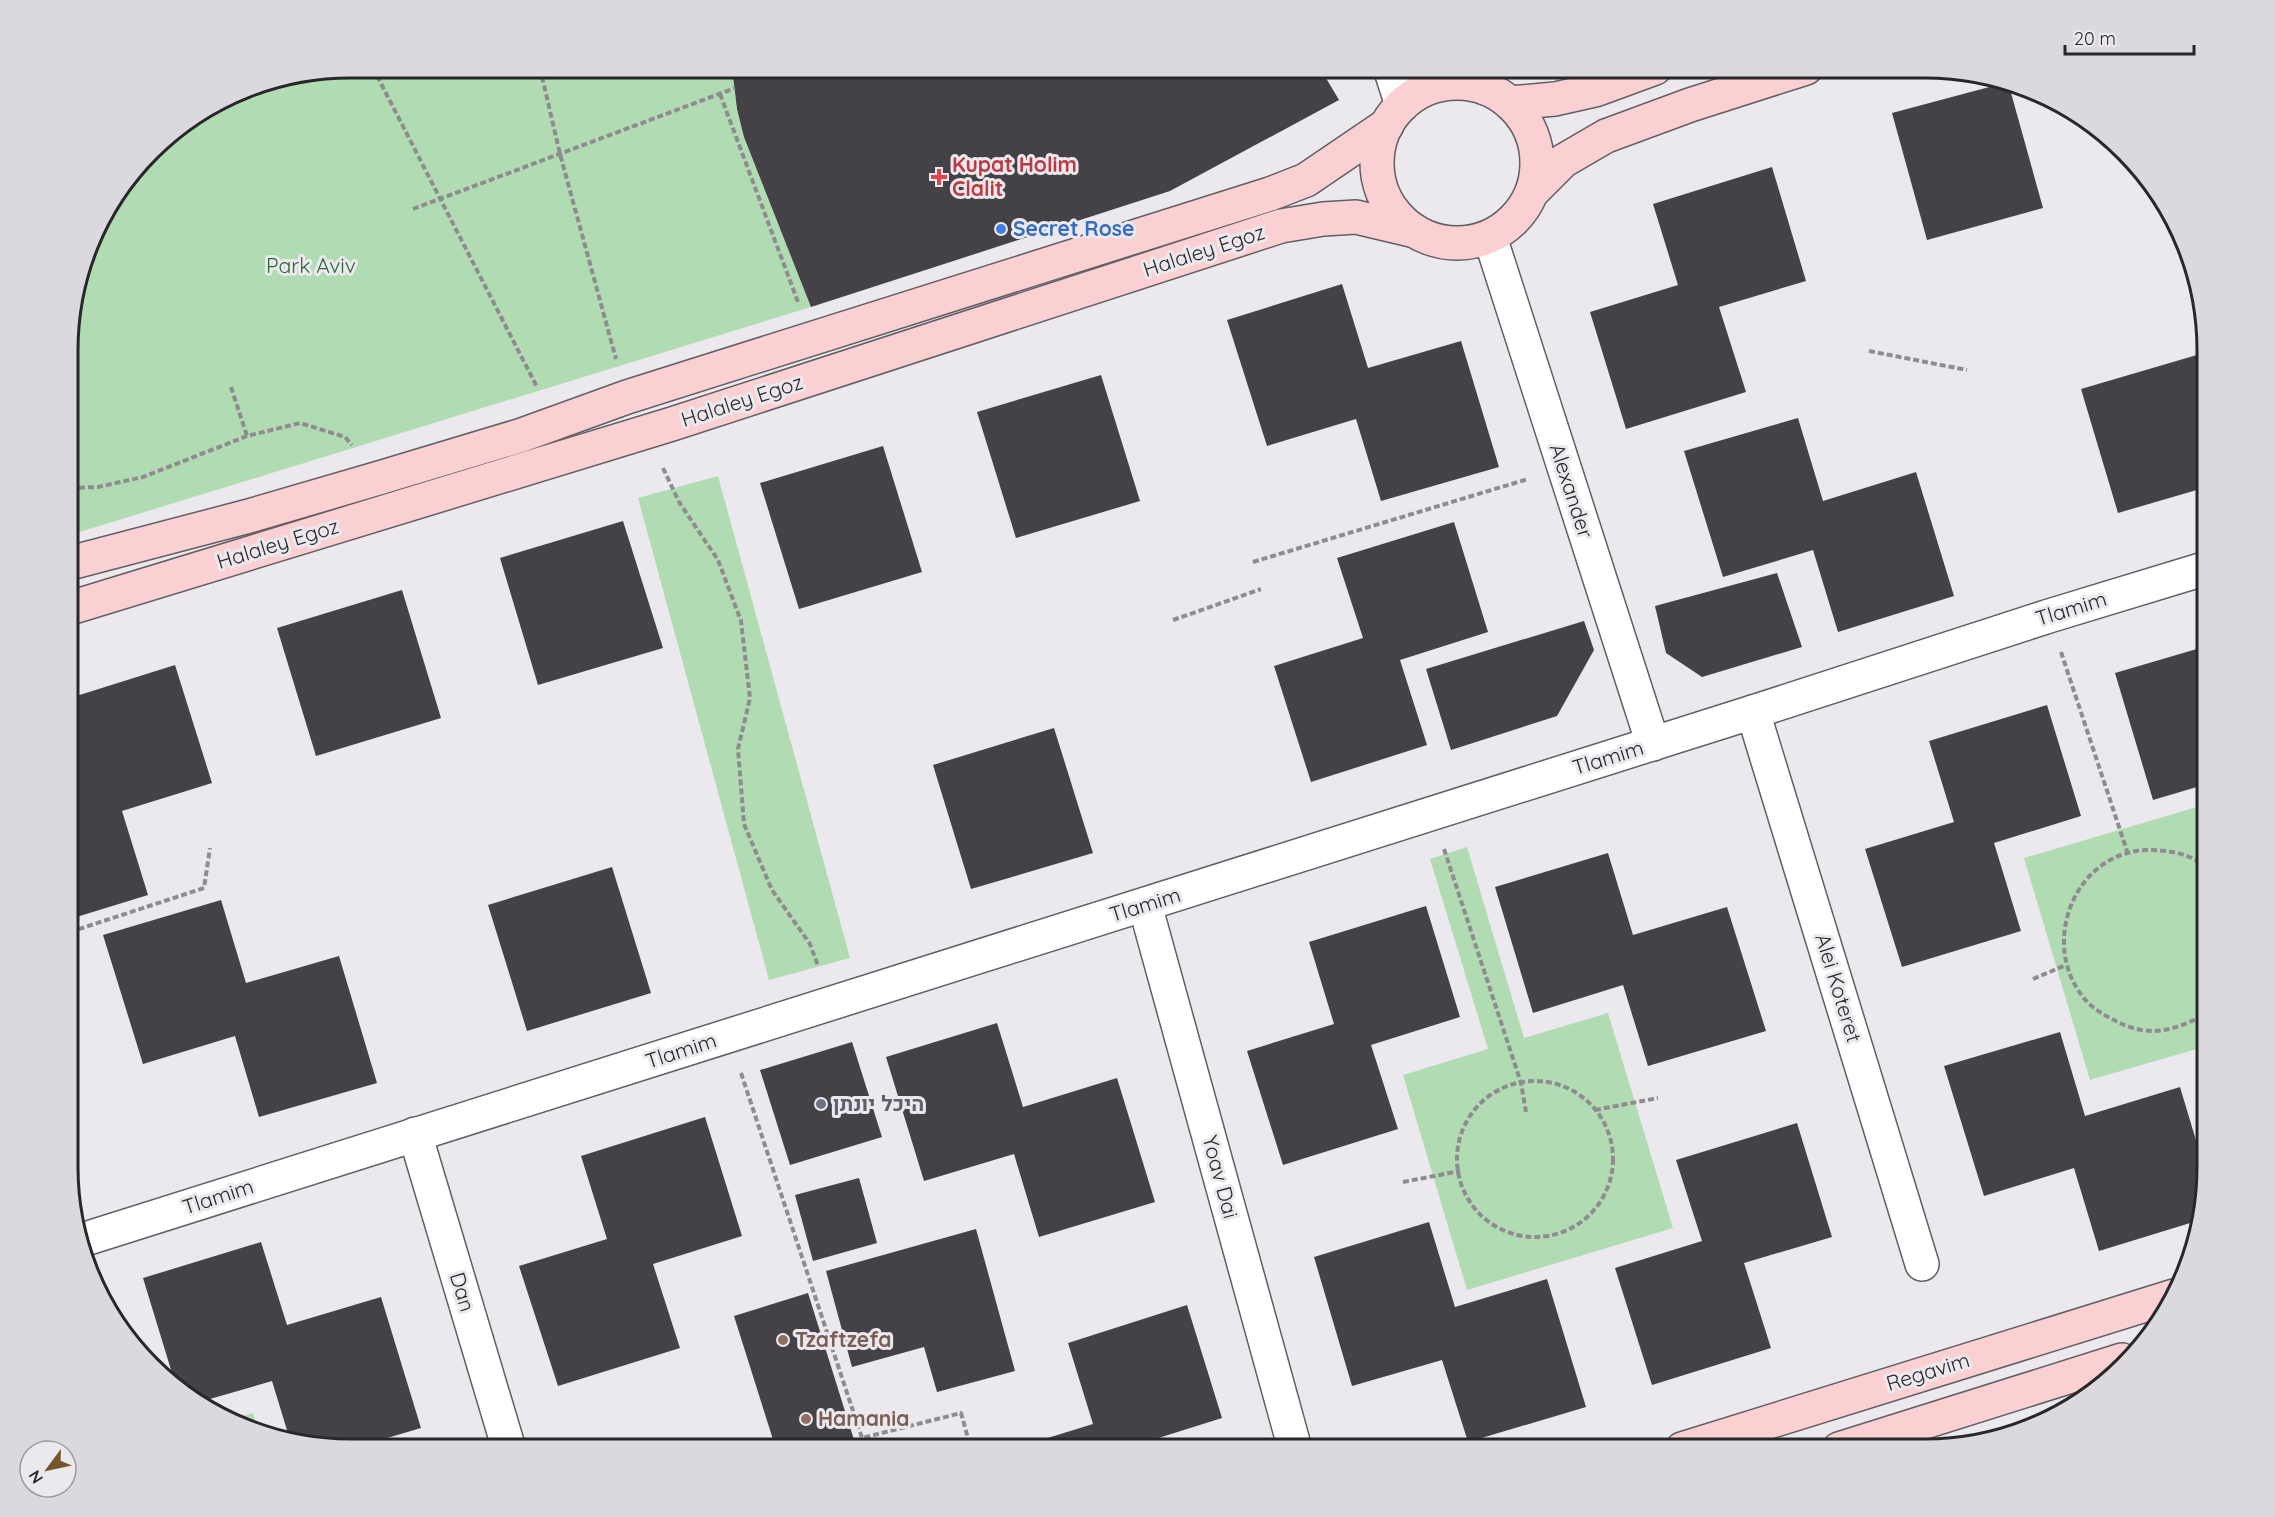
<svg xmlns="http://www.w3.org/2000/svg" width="2275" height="1517" font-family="Quicksand,Heebo,sans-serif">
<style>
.green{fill:#b1dcb3}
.building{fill:#444246}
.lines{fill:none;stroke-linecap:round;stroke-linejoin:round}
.street-casing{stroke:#615f64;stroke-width:36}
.secondary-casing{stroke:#615f64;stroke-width:36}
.path{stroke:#8e8c90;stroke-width:4;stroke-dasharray:6 3;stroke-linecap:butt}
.street{stroke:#fff;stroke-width:33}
.secondary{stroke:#fbd0d2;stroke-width:33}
.health-dot{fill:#e0444e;stroke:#ece9ee;stroke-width:2}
.shop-dot{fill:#3f7fe0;stroke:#ece9ee;stroke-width:2}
.worship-dot{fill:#6b7280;stroke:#ece9ee;stroke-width:2}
.education-dot{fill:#8d6e63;stroke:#ece9ee;stroke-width:2}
.labels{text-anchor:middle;stroke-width:6;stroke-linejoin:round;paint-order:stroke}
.health-label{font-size:21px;font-weight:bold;fill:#be3a42;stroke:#ece9ee;text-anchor:start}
.shop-label{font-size:21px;font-weight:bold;fill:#366cbe;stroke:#ece9ee;text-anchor:start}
.street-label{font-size:21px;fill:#282729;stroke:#ece9ee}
.park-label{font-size:21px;fill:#296630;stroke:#ece9ee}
.worship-label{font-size:21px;font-weight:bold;fill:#5b616d;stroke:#ece9ee;text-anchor:start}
.education-label{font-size:21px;font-weight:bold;fill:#785e54;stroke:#ece9ee;text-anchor:start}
.rim{fill:none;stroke:#282729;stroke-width:3}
</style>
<rect width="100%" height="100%" fill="#ece9ee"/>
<g class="green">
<polygon points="350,68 732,68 737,110 811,307 70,535 70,314 97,225 164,138 242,89"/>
<polygon points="718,476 850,958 769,980 638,498"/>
<polygon points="2207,804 2207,1046 2090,1080 2024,858"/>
<polygon points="1467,847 1524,1038 1608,1013 1673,1228 1467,1290 1403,1075 1488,1049 1430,859"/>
<polygon points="253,1413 260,1435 229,1420"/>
</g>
<g class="building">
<polygon points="732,68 1320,68 1339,100 1170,191 811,307 744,137 737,109"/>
<polygon points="2008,82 2043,208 1927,240 1892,113"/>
<polygon points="1772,167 1806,281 1719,307 1746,392 1626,429 1590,312 1678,285 1653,204"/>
<polygon points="1342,284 1368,368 1461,341 1499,467 1381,501 1356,419 1267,446 1227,320"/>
<polygon points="2207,352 2207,487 2118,513 2081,389"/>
<polygon points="1101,375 1140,501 1016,538 977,412"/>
<polygon points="1798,418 1823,501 1916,472 1954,596 1838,632 1813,550 1723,577 1684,451"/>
<polygon points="883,446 922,572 799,609 760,483"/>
<polygon points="623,521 663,648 538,685 500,558"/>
<polygon points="1454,522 1488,632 1400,660 1427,745 1311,782 1274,666 1363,638 1337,558"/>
<polygon points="1777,573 1802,647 1702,677 1666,653 1655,606"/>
<polygon points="402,590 441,718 316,756 277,628"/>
<polygon points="1584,621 1594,650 1557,716 1451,750 1426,669"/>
<polygon points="2207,646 2207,784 2153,800 2115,673"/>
<polygon points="175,665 212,783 122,811 148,895 70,919 70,789 78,787 70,763 70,698"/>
<polygon points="2047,705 2081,816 1994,843 2021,931 1902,967 1865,849 1954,822 1929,741"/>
<polygon points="1054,728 1093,853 971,889 933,765"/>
<polygon points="1608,853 1633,935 1727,907 1766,1031 1648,1066 1623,985 1533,1013 1495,887"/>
<polygon points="612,867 651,993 527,1031 488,905"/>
<polygon points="221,900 246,983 339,956 377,1083 259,1117 235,1036 143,1064 103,935"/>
<polygon points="1426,906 1460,1017 1371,1045 1398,1129 1283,1165 1247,1051 1334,1024 1309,942"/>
<polygon points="997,1023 1023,1107 1117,1078 1155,1202 1039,1237 1014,1154 924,1181 886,1057"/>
<polygon points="2060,1032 2085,1116 2180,1087 2207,1177 2200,1220 2099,1251 2074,1168 1984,1196 1944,1066"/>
<polygon points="852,1042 882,1137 790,1165 760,1070"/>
<polygon points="705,1117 742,1236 653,1264 680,1348 558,1386 519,1266 607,1239 581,1156"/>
<polygon points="1797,1123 1832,1237 1744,1263 1771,1348 1652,1385 1615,1268 1702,1241 1676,1160"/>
<polygon points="859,1178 877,1243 813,1261 795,1195"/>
<polygon points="1429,1222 1455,1307 1547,1279 1586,1407 1468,1442 1442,1360 1352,1386 1314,1257"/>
<polygon points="976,1229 1015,1371 937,1392 924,1347 852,1367 826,1271"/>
<polygon points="261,1242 287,1325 381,1297 421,1428 350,1449 290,1440 272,1381 196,1403 175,1383 143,1278"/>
<polygon points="808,1293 855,1443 833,1449 776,1449 734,1316"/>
<polygon points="1187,1305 1222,1418 1133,1446 1134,1449 1012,1449 1093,1424 1068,1343"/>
</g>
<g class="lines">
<defs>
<g id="street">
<polyline points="1390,68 1402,105"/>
<polyline points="1472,68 1485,88"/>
<polyline points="1490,237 1653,744"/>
<polyline points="1753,712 1922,1264"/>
<polyline points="1145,905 1295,1449"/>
<polyline points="415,1134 509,1449"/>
<polyline points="82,1240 1753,712 2049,616 2207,568"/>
</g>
<g id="secondary">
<circle cx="1457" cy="163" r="80"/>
<polyline points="1510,103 1555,99 1595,90 1655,68"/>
<polyline points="1532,192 1563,161 1606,136 1690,105 1806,68"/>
<polyline points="70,563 249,516 379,478 522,435 627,397 1270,194 1306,180 1387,125"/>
<polyline points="70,608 672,424 1281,226 1323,219 1356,217 1415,231"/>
<polyline points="1682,1449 2174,1296"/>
<polyline points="1839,1449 2122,1360"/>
</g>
</defs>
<use href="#street" class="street-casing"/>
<use href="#secondary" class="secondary-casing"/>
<g class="path">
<polyline points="373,68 537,387"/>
<polyline points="540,68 560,154 616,359"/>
<polyline points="720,94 798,302"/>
<polyline points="413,209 735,88"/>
<polyline points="1869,351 1967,370"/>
<polyline points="231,387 247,436"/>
<polyline points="663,468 679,502 718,560 741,621 750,698 738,749 744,824 772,890 810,944 818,966"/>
<polyline points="70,488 98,487 143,477 247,436 300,423 345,437 352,445"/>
<polyline points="1253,562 1528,479"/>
<polyline points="1173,620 1261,589"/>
<polyline points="2061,652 2128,854"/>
<polyline points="1444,849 1521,1083 1526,1112"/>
<path d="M2207,868C2190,853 2169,850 2147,850C2077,852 2041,938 2080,993C2089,1007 2105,1016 2120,1023C2132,1029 2150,1033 2164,1030C2178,1028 2194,1020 2207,1014"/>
<polyline points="70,932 204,888 210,848"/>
<polyline points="2033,979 2066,965"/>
<polyline points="741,1073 862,1438 961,1413 971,1449"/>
<circle cx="1535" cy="1159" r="78"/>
<polyline points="1595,1110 1658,1098"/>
<polyline points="1403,1182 1460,1171"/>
</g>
<use href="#street" class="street"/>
<use href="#secondary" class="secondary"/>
</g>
<path class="health-dot" d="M936 168h6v6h6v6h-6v6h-6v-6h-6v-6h6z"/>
<circle class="shop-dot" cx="1001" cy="229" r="6"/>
<circle class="worship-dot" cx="821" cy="1104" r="6"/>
<g class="education-dot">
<circle cx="783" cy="1340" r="6"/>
<circle cx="806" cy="1419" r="6"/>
</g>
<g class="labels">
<g class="health-label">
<text x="952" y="172">Kupat Holim<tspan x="952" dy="24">Clalit</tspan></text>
</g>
<g class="shop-label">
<text x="1013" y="236">Secret Rose</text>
</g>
<g class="street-label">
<text transform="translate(1204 251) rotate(-18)" y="7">Halaley Egoz</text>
<text transform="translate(742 401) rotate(-18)" y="7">Halaley Egoz</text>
<text transform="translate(1571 491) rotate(72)" y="7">Alexander</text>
<text transform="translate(278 544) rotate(-17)" y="7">Halaley Egoz</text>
<text transform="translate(2071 609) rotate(-17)" y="7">Tlamim</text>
<text transform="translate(1608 758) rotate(-17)" y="7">Tlamim</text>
<text transform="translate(1145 905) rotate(-17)" y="7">Tlamim</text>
<text transform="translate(1838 988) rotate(73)" y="7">Alei Koteret</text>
<text transform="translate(681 1051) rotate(-18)" y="7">Tlamim</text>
<text transform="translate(1220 1177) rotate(75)" y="7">Yoav Dai</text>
<text transform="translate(218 1197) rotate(-18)" y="7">Tlamim</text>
<text transform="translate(462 1292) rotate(73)" y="7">Dan</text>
<text transform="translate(1928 1372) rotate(-17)" y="7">Regavim</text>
</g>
<g class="park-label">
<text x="311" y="273">Park Aviv</text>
</g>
<g class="worship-label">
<text x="833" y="1111">היכל יונתן</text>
</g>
<g class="education-label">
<text x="795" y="1347">Tzaftzefa</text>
<text x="818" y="1426">Hamania</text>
</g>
</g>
<path d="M0 0H2275V1517H0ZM350 78H1925A272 272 0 0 1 2197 350V1167A272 272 0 0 1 1925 1439H350A272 272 0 0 1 78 1167V350A272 272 0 0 1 350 78Z" fill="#dcd9de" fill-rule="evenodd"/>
<path class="rim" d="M350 78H1925A272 272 0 0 1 2197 350V1167A272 272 0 0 1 1925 1439H350A272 272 0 0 1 78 1167V350A272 272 0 0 1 350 78Z"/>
<g transform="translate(48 1469) rotate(237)"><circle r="28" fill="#ece9ee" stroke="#9e9b9f" stroke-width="1.5"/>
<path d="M0-4.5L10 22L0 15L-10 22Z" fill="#75562b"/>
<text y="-9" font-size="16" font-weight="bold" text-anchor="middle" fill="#282729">N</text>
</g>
<path d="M2065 45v9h129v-9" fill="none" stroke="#282729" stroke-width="3"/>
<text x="2074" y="45" font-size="18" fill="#282729" stroke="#ece9ee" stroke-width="4.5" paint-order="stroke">20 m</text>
</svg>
